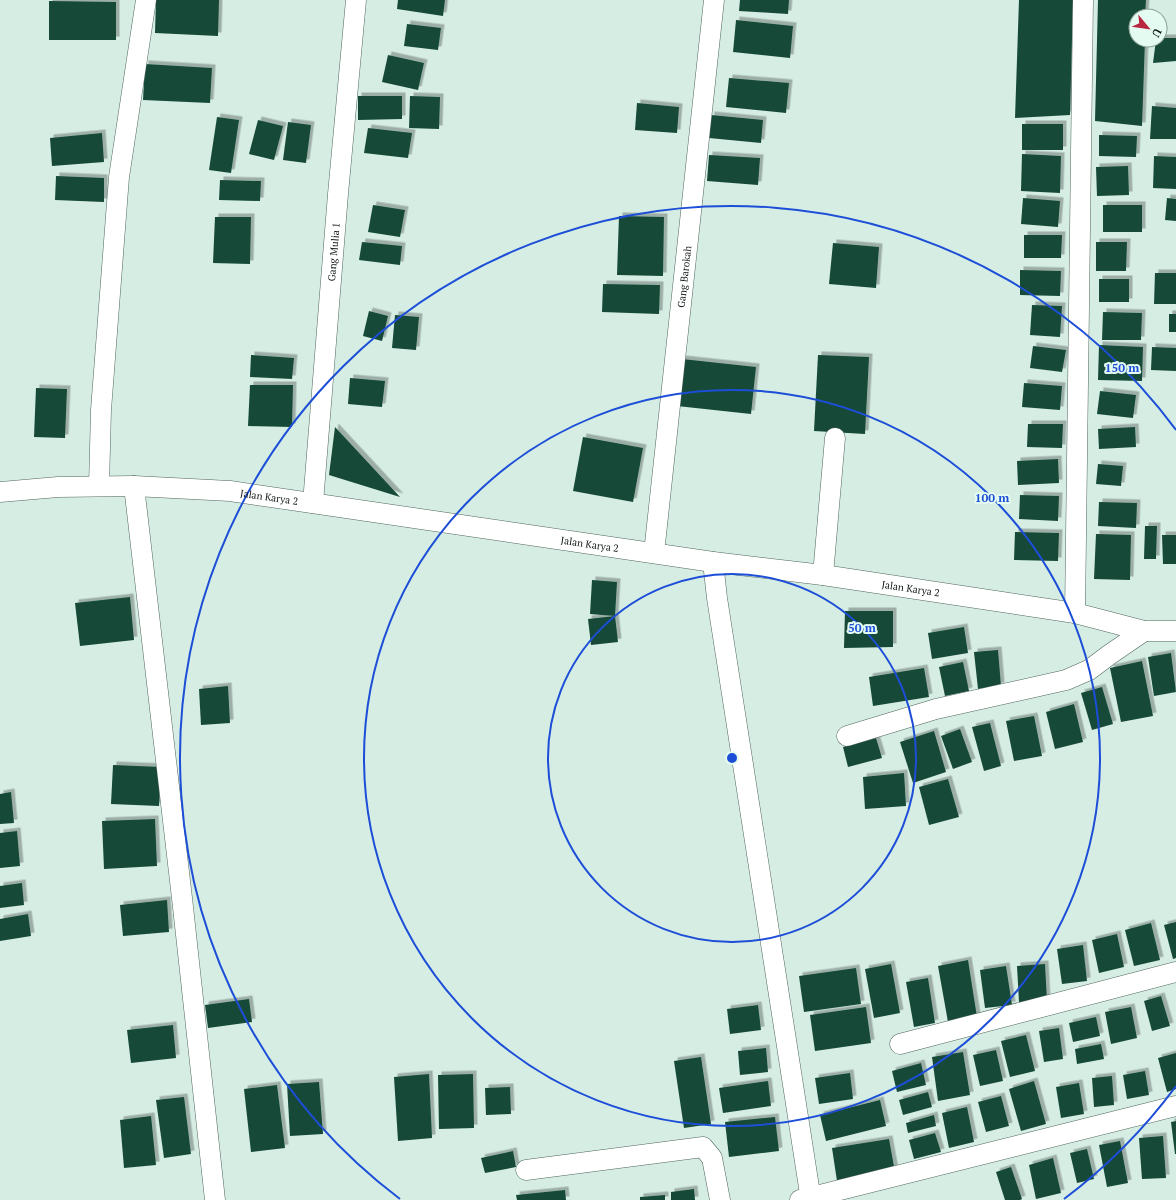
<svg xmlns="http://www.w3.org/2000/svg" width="1176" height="1200" font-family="'PT Serif',serif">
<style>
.building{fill:#154938;filter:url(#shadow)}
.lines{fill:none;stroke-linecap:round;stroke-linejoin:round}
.minor-casing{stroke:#51665d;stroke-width:21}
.minor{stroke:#fff;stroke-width:20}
.ring{fill:none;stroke:#1d4ed8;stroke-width:2}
.labels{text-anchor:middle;stroke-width:4;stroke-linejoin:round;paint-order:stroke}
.street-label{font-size:10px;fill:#0d1512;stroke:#e3fbf0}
.centre{fill:#1d4ed8;stroke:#e3fbf0;stroke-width:2}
.ring-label{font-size:12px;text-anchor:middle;font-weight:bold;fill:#1d4ed8;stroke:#e3fbf0;stroke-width:4;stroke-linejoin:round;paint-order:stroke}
</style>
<defs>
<filter id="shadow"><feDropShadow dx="3.5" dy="-3.5" stdDeviation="0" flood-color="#0004"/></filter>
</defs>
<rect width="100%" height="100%" fill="#d5ede3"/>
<g class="building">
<polygon points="156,0 219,0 218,36 155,33"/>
<polygon points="398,0 445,0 443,16 397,9"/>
<polygon points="740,0 789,0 788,14 739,11"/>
<polygon points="1019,0 1073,0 1070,115 1015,118"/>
<polygon points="1098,0 1146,0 1145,16 1136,16 1136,40 1145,40 1142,126 1095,121"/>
<polygon points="49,1 116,2 116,40 49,40"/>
<polygon points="736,20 793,26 790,58 733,52"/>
<polygon points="407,24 441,28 438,50 404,46"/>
<polygon points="1160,38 1176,38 1176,61 1153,63 1156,40 1160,40"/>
<polygon points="388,55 424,63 418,90 382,82"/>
<polygon points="145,64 212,68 210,103 143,100"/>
<polygon points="729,78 789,83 786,113 726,107"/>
<polygon points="358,96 402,96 402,119 358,120"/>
<polygon points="410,96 440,97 439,129 409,128"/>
<polygon points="637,103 679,107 677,133 635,130"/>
<polygon points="1152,106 1176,108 1176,139 1150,139"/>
<polygon points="711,115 763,120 761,143 709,138"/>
<polygon points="217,117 239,120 231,173 209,170"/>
<polygon points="258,120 283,126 274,160 249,154"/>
<polygon points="288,122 311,125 306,163 283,160"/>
<rect x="1022" y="124" width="41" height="26"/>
<polygon points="368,128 412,133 408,158 364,153"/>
<polygon points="102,133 104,162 52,166 50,138"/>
<polygon points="1099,135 1137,136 1136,157 1099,156"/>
<polygon points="1022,154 1061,156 1060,193 1021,191"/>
<polygon points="709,155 760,158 758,185 707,181"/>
<polygon points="1154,156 1176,157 1176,189 1153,188"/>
<polygon points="1128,166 1129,195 1097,196 1096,167"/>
<polygon points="56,176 104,178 104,202 55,200"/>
<polygon points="220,180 261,181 260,201 219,200"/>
<polygon points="1023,198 1060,201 1058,227 1021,224"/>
<polygon points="1167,198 1176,199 1176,221 1165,220"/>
<polygon points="373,205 405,210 400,237 368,232"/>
<rect x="1103" y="205" width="39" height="27"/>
<polygon points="619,216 664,217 663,276 617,275"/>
<polygon points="215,217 251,217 250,264 213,263"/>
<polygon points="1024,235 1062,235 1061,258 1024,258"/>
<polygon points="362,242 402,246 400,265 359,260"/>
<polygon points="1096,242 1127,242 1126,271 1096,271"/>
<polygon points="833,243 879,247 876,288 829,284"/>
<polygon points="1020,270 1061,271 1060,296 1020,295"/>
<polygon points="1155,273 1176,273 1176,304 1154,304"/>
<rect x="1099" y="279" width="30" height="23"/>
<polygon points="603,284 660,285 659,314 602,312"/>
<polygon points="1032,305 1062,306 1060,337 1030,335"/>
<polygon points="369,311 388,316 382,341 363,336"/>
<polygon points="1103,312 1142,313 1141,340 1102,340"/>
<rect x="1169" y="314" width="7" height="18"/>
<polygon points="395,315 419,317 416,350 392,348"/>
<polygon points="1099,345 1143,347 1142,381 1098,380"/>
<polygon points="1033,346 1066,350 1062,372 1030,368"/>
<polygon points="1152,347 1176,348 1176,371 1151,370"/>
<polygon points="251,355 294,358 292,379 250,377"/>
<polygon points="818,355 869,357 865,434 814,431"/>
<polygon points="682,359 756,367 751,414 677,406"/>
<polygon points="350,378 385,381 382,407 348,404"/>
<polygon points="1024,383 1062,386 1060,410 1022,407"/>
<polygon points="250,385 293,385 292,427 248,426"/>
<polygon points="36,388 67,389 65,438 34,437"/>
<polygon points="1100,391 1136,395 1133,418 1097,414"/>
<polygon points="1028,424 1063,424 1062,448 1027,447"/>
<polygon points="335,427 400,497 329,475"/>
<polygon points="1135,427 1136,447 1099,449 1098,429"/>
<polygon points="583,437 643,448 633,502 573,491"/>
<polygon points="1058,459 1059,483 1018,485 1017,461"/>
<polygon points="1098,464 1123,466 1121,486 1096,484"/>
<polygon points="1020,495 1059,496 1058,521 1019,519"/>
<polygon points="1099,502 1137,503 1136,528 1098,526"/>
<polygon points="1145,526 1157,526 1156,559 1144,559"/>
<polygon points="1015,532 1059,533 1058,561 1014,560"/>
<polygon points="1096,534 1131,535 1130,580 1094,579"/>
<polygon points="1162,535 1176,535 1176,564 1163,564"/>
<polygon points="592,580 617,582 615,616 590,614"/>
<polygon points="130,597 134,640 80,646 75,603"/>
<polygon points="845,611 893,611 893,647 844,648"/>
<polygon points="615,616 618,642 591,645 588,619"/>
<polygon points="964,627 968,653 932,659 928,633"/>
<polygon points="998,650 1001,686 978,689 974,652"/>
<polygon points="1171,653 1176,692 1154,696 1148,657"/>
<polygon points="1142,661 1153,716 1121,722 1110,668"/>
<polygon points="963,662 969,691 945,696 939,667"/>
<polygon points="924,668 929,697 873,706 869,677"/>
<polygon points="228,686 230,723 201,725 199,689"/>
<polygon points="1102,687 1113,724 1092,730 1081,693"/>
<polygon points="1074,704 1083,742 1055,749 1046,712"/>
<polygon points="1034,716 1042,756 1014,761 1006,721"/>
<polygon points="990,723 1001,766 984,771 972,727"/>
<polygon points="960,729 972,762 953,769 941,736"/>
<polygon points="934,731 946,772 913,783 900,742"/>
<polygon points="876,738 882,758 848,767 843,747"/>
<polygon points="113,765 161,767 159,806 111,804"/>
<polygon points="904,773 906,806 865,809 863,777"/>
<polygon points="948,779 959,817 929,825 919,787"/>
<polygon points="11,792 14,823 0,824 0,794"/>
<polygon points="155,819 157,866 104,869 102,821"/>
<polygon points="17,831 20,866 0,868 0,833"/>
<polygon points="22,883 24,905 0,908 0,886"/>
<polygon points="167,900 169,932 123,936 120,905"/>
<polygon points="28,914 31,936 0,941 0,919"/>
<polygon points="1176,922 1176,958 1173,959 1164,925"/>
<polygon points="1151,923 1160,960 1134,966 1125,930"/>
<polygon points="1117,934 1124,967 1099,973 1092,940"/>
<polygon points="1083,945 1087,981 1062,984 1057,949"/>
<polygon points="968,960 977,1017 948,1022 938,966"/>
<polygon points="891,964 900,1013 874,1018 865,969"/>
<polygon points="1045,964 1047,1001 1019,1002 1017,966"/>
<polygon points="1006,966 1012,1005 985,1008 980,970"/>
<polygon points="856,968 861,1004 804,1012 799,976"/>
<polygon points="928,978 935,1023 914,1027 906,982"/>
<polygon points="1161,996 1170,1026 1152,1031 1144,1001"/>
<polygon points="249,999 252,1022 208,1028 205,1005"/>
<polygon points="758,1005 761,1030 730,1034 727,1009"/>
<polygon points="866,1007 871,1043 815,1051 810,1015"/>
<polygon points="1131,1007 1137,1038 1111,1044 1105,1012"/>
<polygon points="1096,1017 1100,1036 1073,1042 1069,1023"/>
<polygon points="173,1025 176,1058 131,1063 127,1030"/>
<polygon points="1059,1028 1063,1059 1044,1062 1039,1031"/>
<polygon points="1026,1035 1035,1071 1010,1077 1001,1041"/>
<polygon points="1101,1044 1104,1059 1077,1064 1075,1049"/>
<polygon points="766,1048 768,1072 740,1075 738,1051"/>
<polygon points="996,1050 1003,1081 980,1086 973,1055"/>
<polygon points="963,1052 970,1095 938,1101 932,1057"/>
<polygon points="1176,1053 1176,1089 1167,1092 1158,1058"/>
<polygon points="701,1057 711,1124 684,1128 674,1061"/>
<polygon points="921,1063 926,1085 897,1092 892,1071"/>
<polygon points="1145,1071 1149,1095 1127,1099 1123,1075"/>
<polygon points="850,1073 853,1099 819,1104 815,1078"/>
<polygon points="429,1074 432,1138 398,1141 394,1077"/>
<polygon points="473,1074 474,1128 439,1129 438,1075"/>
<polygon points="1112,1076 1114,1105 1094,1107 1092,1078"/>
<polygon points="768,1081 771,1106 723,1113 719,1088"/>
<polygon points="1034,1081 1046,1124 1021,1131 1009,1089"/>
<polygon points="319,1082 323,1134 290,1136 287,1084"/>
<polygon points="1079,1083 1084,1114 1061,1118 1056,1087"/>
<polygon points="277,1085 285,1148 251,1152 244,1089"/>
<polygon points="510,1087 511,1114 486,1115 485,1088"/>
<polygon points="928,1092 932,1107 903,1115 899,1100"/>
<polygon points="1001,1096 1009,1126 986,1132 978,1102"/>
<polygon points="184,1097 191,1154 164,1158 156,1100"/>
<polygon points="880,1100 886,1126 826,1141 820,1115"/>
<polygon points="967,1107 974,1142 949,1148 942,1113"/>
<polygon points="934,1115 936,1126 908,1133 906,1123"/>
<polygon points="151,1116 156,1165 124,1168 120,1120"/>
<polygon points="775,1117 779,1151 729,1157 725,1122"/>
<polygon points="1176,1121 1176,1154 1175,1154 1171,1122"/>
<polygon points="935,1133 941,1152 914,1159 909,1140"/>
<polygon points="1163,1136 1166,1178 1142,1179 1139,1138"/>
<polygon points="889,1139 895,1172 837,1181 832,1148"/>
<polygon points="1120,1141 1128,1183 1107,1187 1099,1145"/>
<polygon points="1087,1149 1094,1179 1077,1183 1070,1153"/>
<polygon points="513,1151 516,1167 485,1173 481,1158"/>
<polygon points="1053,1158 1061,1193 1036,1199 1029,1165"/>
<polygon points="1011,1167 1022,1199 1020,1200 1005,1200 996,1172"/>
<polygon points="694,1189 695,1200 671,1200 671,1192"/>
<polygon points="565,1190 566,1200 517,1200 516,1195"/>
<polygon points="665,1195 665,1200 640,1200 640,1197"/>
</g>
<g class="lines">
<defs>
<g id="minor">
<polyline points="99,486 101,410 119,177 146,0"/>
<polyline points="134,486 182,898 215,1200"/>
<path id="s1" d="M0,492L58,487L134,486L230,491L713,562L823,575L1075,613L1144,631H1176"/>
<path id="s2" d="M313,503L338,194L356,0"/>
<path id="s3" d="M654,553L714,0"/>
<polyline points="713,562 717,598 811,1200"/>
<polyline points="823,575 835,438"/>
<polyline points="1075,613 1083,0"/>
<polyline points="847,736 936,709 1066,680 1089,670 1109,655 1144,631"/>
<polyline points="900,1044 1176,972"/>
<polyline points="526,1170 703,1147 712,1158 720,1200"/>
<polyline points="800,1200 1176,1106"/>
</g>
</defs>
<use href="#minor" class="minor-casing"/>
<use href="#minor" class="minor"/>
</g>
<g class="ring">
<circle cx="732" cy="758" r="184"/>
<circle cx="732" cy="758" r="368"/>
<path d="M1176 1086A552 552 0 0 1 1064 1199M400 1199A552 552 0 1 1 1176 430"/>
</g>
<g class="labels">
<g class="street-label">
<text dy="4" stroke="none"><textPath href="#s2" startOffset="252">Gang Mulia 1</textPath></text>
<text dy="4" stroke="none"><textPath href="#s3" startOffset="278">Gang Barokah</textPath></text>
<text dy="4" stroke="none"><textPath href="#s1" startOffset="270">Jalan Karya 2</textPath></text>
<text dy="4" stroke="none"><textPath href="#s1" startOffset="594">Jalan Karya 2</textPath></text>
<text dy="4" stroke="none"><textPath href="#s1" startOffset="918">Jalan Karya 2</textPath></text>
</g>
</g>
<circle cx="732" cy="758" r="6" class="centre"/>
<g class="ring-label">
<text x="1122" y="372">150 m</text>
<text x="992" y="502">100 m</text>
<text x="862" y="632">50 m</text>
</g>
<g transform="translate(1148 28) rotate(119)"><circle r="19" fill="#e3fbf0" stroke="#8d9f97"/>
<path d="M0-3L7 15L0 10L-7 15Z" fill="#b82640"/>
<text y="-6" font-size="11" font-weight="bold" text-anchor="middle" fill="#0d1512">U</text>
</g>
</svg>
